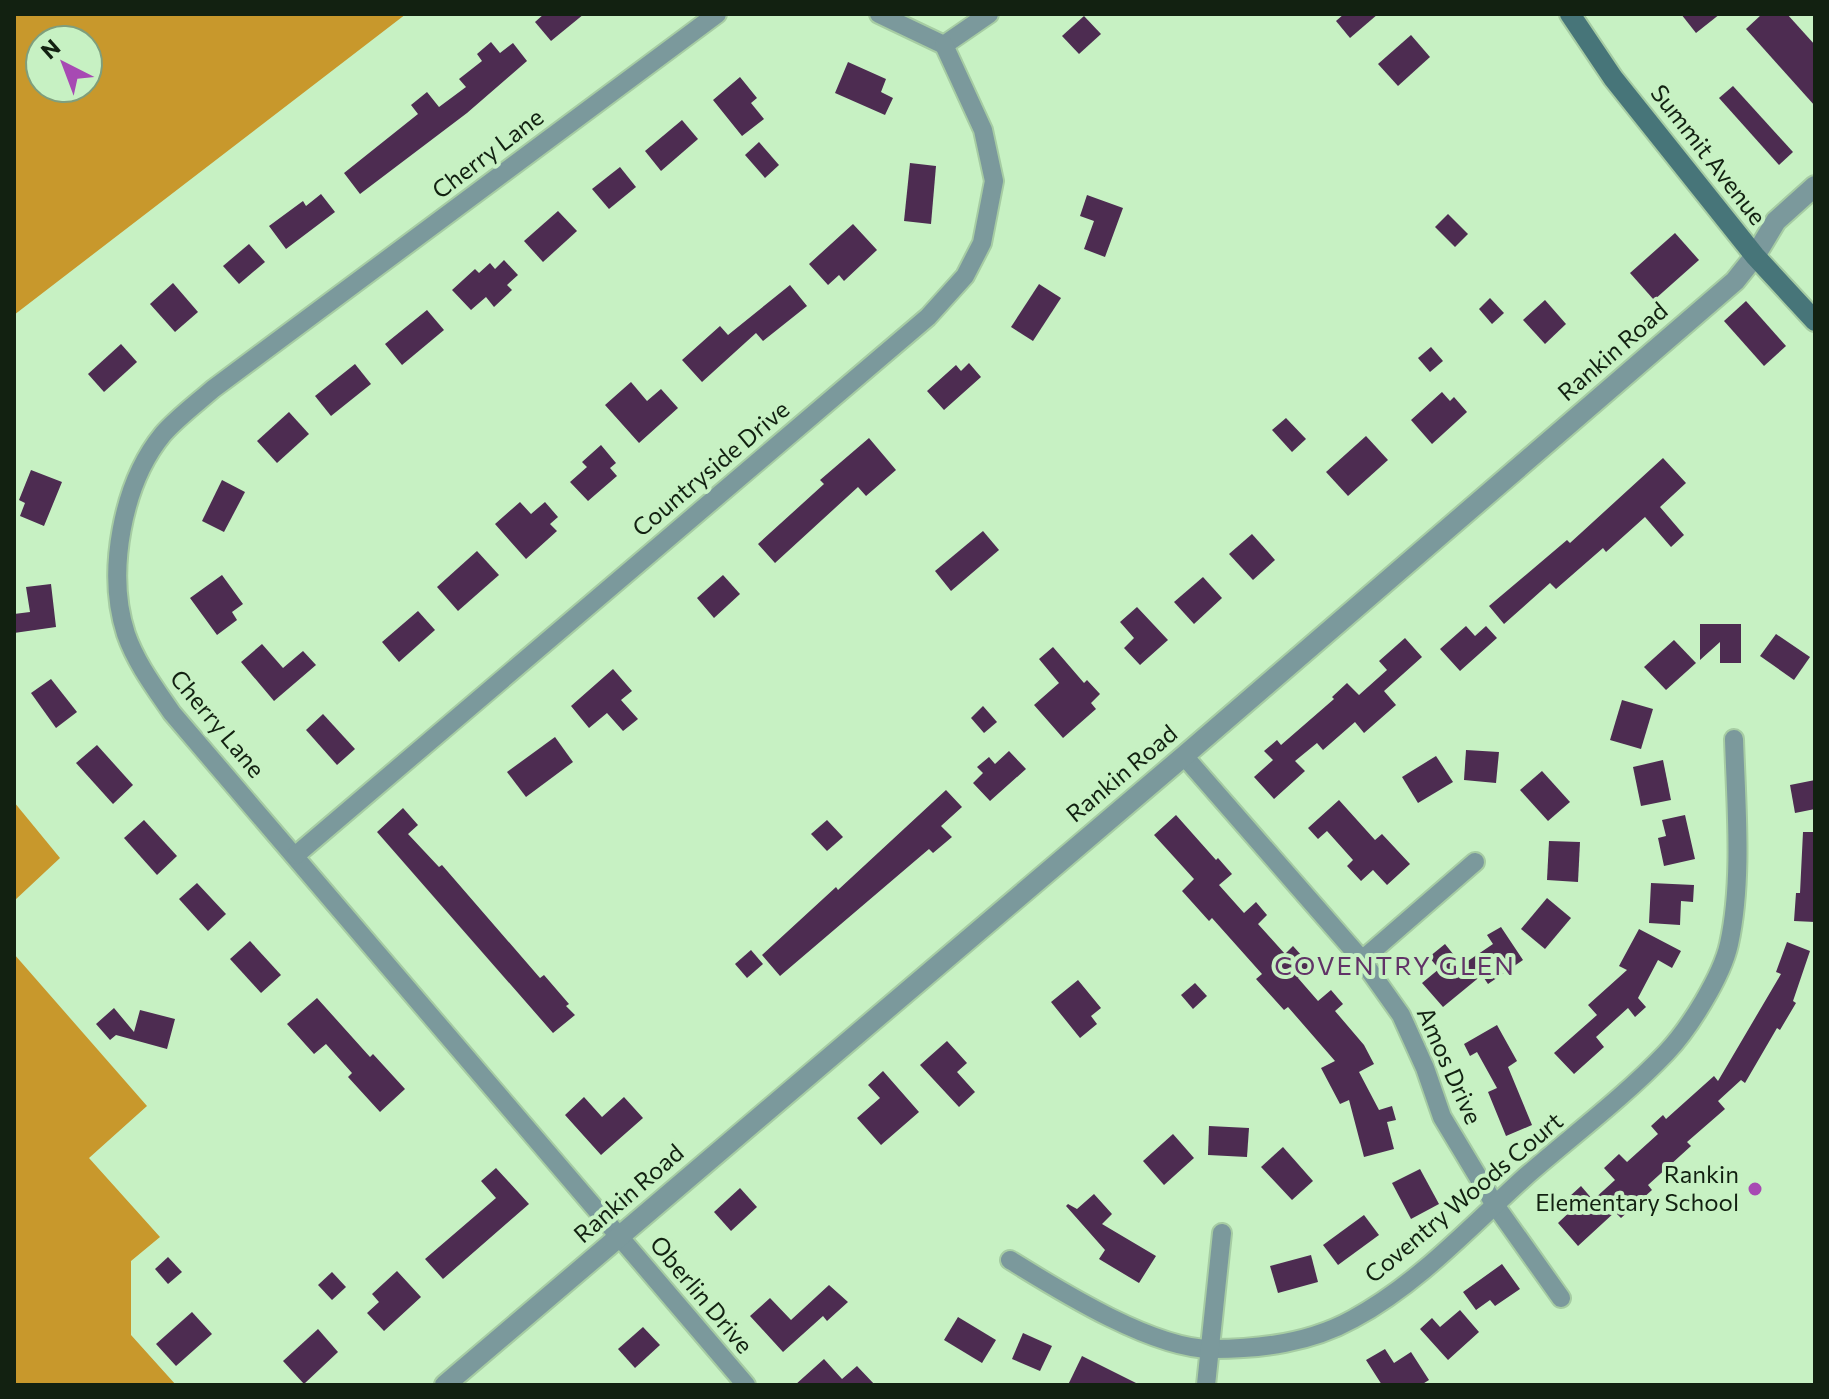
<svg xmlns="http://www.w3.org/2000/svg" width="1829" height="1399" font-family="Commissioner,sans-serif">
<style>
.forest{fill:#c8982c;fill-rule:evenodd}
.building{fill:#4d2c51}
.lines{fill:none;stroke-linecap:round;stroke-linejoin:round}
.minor-casing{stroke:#a6cca3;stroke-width:22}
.tertiary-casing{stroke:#a6cca3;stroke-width:24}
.secondary-casing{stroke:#a6cca3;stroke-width:24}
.minor{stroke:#7b999c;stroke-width:18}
.tertiary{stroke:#7b999c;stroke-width:20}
.secondary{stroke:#477579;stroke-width:20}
.poi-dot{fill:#a74ab3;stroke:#c7f1c3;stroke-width:3}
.labels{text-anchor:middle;stroke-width:8;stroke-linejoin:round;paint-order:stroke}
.street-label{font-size:24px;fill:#122111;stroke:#c7f1c3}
.poi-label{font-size:24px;fill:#122111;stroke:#c7f1c3;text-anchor:end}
.neighbourhood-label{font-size:26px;letter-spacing:2px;fill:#613367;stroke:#c7f1c3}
</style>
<rect width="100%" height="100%" fill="#c7f1c3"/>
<g class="forest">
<path d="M14,14H406L14,315ZM40,40H88V88H40Z"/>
<polygon points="14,802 60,858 14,901"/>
<polygon points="14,954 147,1106 89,1158 160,1237 131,1261 131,1335 176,1385 14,1385"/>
</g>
<g class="building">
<polygon points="544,14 584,14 551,41 535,22"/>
<polygon points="1344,14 1378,14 1350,38 1336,21"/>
<polygon points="1681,14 1720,14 1696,33"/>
<polygon points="1762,14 1787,14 1815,45 1815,106 1746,29"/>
<polygon points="1084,16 1101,34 1079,54 1062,36"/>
<polygon points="1411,35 1430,57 1398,86 1378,64"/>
<polygon points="491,42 500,53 513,43 527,61 467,113 360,194 344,173 418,114 411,105 427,92 439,107 466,87 459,79 482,61 477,54"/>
<polygon points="848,62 886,79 881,92 893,98 885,115 835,93"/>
<polygon points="740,77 757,98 751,103 764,119 742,136 713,100"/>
<polygon points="1733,86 1793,152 1779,165 1719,98"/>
<polygon points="682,120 698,139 661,171 645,151"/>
<polygon points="759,142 779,165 765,178 745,155"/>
<polygon points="910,163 936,166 931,224 904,221"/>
<polygon points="620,167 636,187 609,209 592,189"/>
<polygon points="321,194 335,212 286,249 269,226 303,201 306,206"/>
<polygon points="1087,195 1123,208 1105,257 1084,249 1094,221 1080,216"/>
<polygon points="558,211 577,231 543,262 524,241"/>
<polygon points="1448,214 1468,234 1455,247 1435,227"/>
<polygon points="853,224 877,250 844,281 839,275 828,285 809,264"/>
<polygon points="1675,233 1699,260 1654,300 1630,273"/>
<polygon points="249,244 265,262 239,284 223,266"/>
<polygon points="504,260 518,275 507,285 512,290 494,307 486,297 471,310 452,290 475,269 479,273 490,263 495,269"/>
<polygon points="173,283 198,312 175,332 150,304"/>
<polygon points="1039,284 1061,298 1033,341 1011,327"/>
<polygon points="790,285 807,306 763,341 756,333 702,382 682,360 720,326 728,335"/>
<polygon points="1490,298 1504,313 1492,324 1479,309"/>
<polygon points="1545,300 1566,324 1545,344 1523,320"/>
<polygon points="1746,301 1786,346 1764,366 1724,321"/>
<polygon points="427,310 444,330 402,365 385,344"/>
<polygon points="121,344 137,362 104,392 88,374"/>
<polygon points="1431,347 1443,361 1430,372 1418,358"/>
<polygon points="969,363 981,377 944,410 927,391 956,365 961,371"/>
<polygon points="355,364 371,384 331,416 315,396"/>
<polygon points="631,382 647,401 661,389 678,408 639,443 605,405"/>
<polygon points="1442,392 1450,401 1454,397 1467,412 1432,444 1411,420"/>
<polygon points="289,412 309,434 277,463 257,441"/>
<polygon points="1286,418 1306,439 1292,452 1272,430"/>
<polygon points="1366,436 1388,460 1348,496 1326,472"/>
<polygon points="869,438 896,470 866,496 858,487 775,563 758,544 824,484 820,480"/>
<polygon points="601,445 616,463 610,468 617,476 588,501 570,482 587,467 582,462"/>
<polygon points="1663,458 1686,483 1660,507 1684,535 1671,547 1645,517 1606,552 1603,548 1556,589 1550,583 1504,624 1489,606 1567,540 1570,543"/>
<polygon points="31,470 62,482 44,526 20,516 25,503 19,500"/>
<polygon points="222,480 245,492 224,532 202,521"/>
<polygon points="520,502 531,514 545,502 558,517 550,524 557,531 526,559 495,524"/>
<polygon points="983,531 999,550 951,591 935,571"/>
<polygon points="1252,534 1275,560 1253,580 1229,554"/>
<polygon points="477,551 499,575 458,611 437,587"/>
<polygon points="222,575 243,604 232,612 237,620 217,635 190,598"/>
<polygon points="723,575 740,594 714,618 697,598"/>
<polygon points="1203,577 1222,598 1194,624 1174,602"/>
<polygon points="51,584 56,627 14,633 14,614 30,612 26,587"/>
<polygon points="1137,607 1168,640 1140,665 1124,648 1134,638 1120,622"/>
<polygon points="418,611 435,630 399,662 382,642"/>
<polygon points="1700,624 1741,624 1741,663 1720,663 1720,642 1700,660"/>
<polygon points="1466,626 1475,636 1486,626 1497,638 1460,671 1440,649"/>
<polygon points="1776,634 1810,657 1794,680 1760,656"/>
<polygon points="1405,638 1422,657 1384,691 1396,705 1364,733 1355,722 1323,750 1317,743 1295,761 1305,771 1274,799 1254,777 1273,760 1264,751 1277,740 1281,745 1334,699 1332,697 1347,683 1359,695 1387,670 1379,661"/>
<polygon points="1674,640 1696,663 1666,690 1644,667"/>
<polygon points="262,644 283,668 303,651 316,665 274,701 241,662"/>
<polygon points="1053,647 1084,683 1087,680 1100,694 1091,703 1096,709 1063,738 1034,705 1059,683 1039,659"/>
<polygon points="613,669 632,691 621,700 638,719 623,731 607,713 589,728 571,706"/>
<polygon points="51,679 77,712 56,728 31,693"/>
<polygon points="1622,700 1653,709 1641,749 1610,740"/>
<polygon points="983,706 997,722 984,733 971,718"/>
<polygon points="323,714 355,749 337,765 306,730"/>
<polygon points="555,737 573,762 526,797 507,772"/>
<polygon points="97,745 133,785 113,804 76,763"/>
<polygon points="1466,750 1499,752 1496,783 1464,780"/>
<polygon points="1009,751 1026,769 990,801 973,783 983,773 977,767 989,757 995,764"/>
<polygon points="1436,756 1453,782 1418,803 1402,777"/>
<polygon points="1663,760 1671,800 1641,806 1633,767"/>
<polygon points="1542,771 1570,802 1548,821 1520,790"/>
<polygon points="1815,780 1815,809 1795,813 1790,785"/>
<polygon points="946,790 962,807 941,826 952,837 933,853 929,849 780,976 762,955 836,887 838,890"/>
<polygon points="1339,800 1375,840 1382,834 1410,864 1387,885 1373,870 1361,881 1347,866 1353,860 1327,831 1318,839 1308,828"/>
<polygon points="403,808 418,825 408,834 439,867 442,865 540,978 544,975 569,1004 566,1006 575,1015 553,1033 377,832"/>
<polygon points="1176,815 1216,860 1218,858 1232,874 1219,885 1244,913 1256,902 1267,915 1258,924 1285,954 1293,946 1311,966 1298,978 1318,1001 1331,990 1343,1004 1335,1011 1364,1045 1374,1064 1359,1072 1379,1110 1392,1106 1396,1120 1387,1122 1394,1149 1364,1157 1349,1100 1340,1104 1321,1068 1335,1061 1288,1007 1284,1010 1256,979 1262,974 1212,918 1209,921 1182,891 1194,879 1154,835"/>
<polygon points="1685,815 1695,859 1664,866 1658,838 1666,836 1662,820"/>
<polygon points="144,820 177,856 157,875 124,838"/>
<polygon points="827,820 843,837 827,851 811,834"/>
<polygon points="1803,832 1815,832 1815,922 1794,921 1796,893 1800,893"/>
<polygon points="1549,841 1580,842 1578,882 1547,880"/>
<polygon points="197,883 226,914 208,931 179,899"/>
<polygon points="1651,883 1694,885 1693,902 1681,901 1680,925 1649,923"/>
<polygon points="1547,898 1571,918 1545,949 1521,929"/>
<polygon points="1501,927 1523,960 1488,984 1482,975 1443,1007 1422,983 1439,969 1429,957 1445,944 1462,965 1493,944 1487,935"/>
<polygon points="1639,929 1681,951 1672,968 1658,960 1638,998 1646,1007 1635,1017 1628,1008 1596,1037 1604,1047 1574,1074 1554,1053 1597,1015 1588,1005 1627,970 1619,966"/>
<polygon points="250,941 281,975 261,993 230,959"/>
<polygon points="1787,942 1810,951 1793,1001 1796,1003 1780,1030 1777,1028 1745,1083 1741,1080 1718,1101 1725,1109 1687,1142 1691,1146 1648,1185 1652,1190 1621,1218 1615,1212 1578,1246 1558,1223 1576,1206 1569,1197 1581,1186 1593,1200 1615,1180 1604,1168 1619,1154 1627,1162 1658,1134 1651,1126 1663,1115 1666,1119 1714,1076 1718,1081 1781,974 1776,972"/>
<polygon points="751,950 763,964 747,978 735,964"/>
<polygon points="1078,980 1101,1008 1091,1016 1097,1024 1080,1038 1051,1002"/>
<polygon points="1195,983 1207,996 1193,1009 1181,995"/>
<polygon points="317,998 370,1057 373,1054 405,1089 380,1112 348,1077 352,1073 326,1044 314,1054 287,1024"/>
<polygon points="114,1008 134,1032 140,1010 175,1019 167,1049 116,1035 110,1040 96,1024"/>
<polygon points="1497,1025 1517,1061 1508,1067 1532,1125 1506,1136 1488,1092 1497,1088 1477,1052 1470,1056 1464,1044"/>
<polygon points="947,1041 967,1063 957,1072 975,1092 959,1107 920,1065"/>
<polygon points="883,1071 919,1112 881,1145 857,1118 880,1098 868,1085"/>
<polygon points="584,1097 602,1117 624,1097 643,1118 601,1155 565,1115"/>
<polygon points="1209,1126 1249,1128 1247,1157 1208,1155"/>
<polygon points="1173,1134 1194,1158 1164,1185 1143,1161"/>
<polygon points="1283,1147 1313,1181 1292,1200 1261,1167"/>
<polygon points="496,1168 529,1204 443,1279 425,1259 496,1198 481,1181"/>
<polygon points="1420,1169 1439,1204 1411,1219 1392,1183"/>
<polygon points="740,1188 757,1207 731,1231 714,1212"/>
<polygon points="1094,1194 1112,1214 1102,1224 1156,1256 1139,1283 1099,1259 1105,1250 1066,1206 1068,1204 1077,1209"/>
<polygon points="1364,1215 1379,1235 1338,1265 1323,1245"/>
<polygon points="1311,1255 1318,1282 1278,1293 1270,1266"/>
<polygon points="168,1257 182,1272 168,1284 155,1269"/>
<polygon points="1502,1264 1520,1289 1495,1306 1490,1300 1476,1310 1463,1292"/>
<polygon points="397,1271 421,1297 384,1331 367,1313 379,1302 372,1294"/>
<polygon points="332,1272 346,1287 332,1300 318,1285"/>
<polygon points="829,1285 848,1302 827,1321 823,1316 783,1352 750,1316 770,1298 791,1320"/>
<polygon points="1460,1310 1479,1332 1448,1360 1420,1329 1432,1318 1440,1327"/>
<polygon points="192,1312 212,1334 176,1366 156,1344"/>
<polygon points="958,1317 996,1340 982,1363 944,1340"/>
<polygon points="643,1327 660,1345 635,1368 618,1349"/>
<polygon points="318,1329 338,1352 304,1384 283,1361"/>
<polygon points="1023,1333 1052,1346 1040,1371 1012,1359"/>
<polygon points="1385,1349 1394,1363 1411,1352 1429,1380 1421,1385 1382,1385 1366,1360"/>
<polygon points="1082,1356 1140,1385 1068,1385"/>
<polygon points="824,1359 842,1379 857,1366 875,1385 795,1385"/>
</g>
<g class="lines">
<defs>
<g id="minor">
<path d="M717,14L213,389C197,403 177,418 163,434C122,484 106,573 126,634C136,663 155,688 172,713L746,1385"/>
<polyline points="879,14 944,45 989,14"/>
<polyline points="1184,756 1362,960 1401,1015 1425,1068 1442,1117 1495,1205 1561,1298"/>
<polyline points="296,855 928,317 965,276 982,243 994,181 983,130 944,45"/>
<polyline points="1362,960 1475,862"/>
<path d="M1010,1260C1060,1291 1154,1350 1213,1349C1261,1349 1310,1343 1353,1319C1418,1284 1471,1226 1525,1177C1572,1136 1623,1098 1666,1053C1689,1029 1722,976 1729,944C1743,880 1736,804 1734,739"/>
<polyline points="1206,1385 1222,1233"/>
</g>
<polyline id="tertiary" points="445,1385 1184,756 1735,281 1755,256 1776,221 1815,186"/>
<polyline id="secondary" points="1570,14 1613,78 1755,256 1815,321"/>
</defs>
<use href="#minor" class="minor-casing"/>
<use href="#tertiary" class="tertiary-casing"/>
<use href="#secondary" class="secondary-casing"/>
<use href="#minor" class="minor"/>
<use href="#tertiary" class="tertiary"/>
<use href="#secondary" class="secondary"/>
</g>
<circle class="poi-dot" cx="1755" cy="1189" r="8"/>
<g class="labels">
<g class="street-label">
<text transform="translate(488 154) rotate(-37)" y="8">Cherry Lane</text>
<text transform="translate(1708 155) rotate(52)" y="8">Summit Avenue</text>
<text transform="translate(1613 352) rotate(-41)" y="8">Rankin Road</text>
<text transform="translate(711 469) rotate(-40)" y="8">Countryside Drive</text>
<text transform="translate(217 724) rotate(50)" y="8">Cherry Lane</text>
<text transform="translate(1122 774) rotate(-40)" y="8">Rankin Road</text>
<text transform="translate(1449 1066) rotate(66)" y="8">Amos Drive</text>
<text transform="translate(629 1194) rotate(-41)" y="8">Rankin Road</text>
<text transform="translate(1464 1198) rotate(-40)" y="8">Coventry Woods Court</text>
<text transform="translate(701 1295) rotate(50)" y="8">Oberlin Drive</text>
</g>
<g class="poi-label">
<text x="1739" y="1183">Rankin<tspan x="1739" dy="28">Elementary School</tspan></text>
</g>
<g class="neighbourhood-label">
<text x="1395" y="975">COVENTRY GLEN</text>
</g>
</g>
<rect width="1829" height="1399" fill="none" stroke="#122111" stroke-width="32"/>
<g transform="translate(64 64) rotate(318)"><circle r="38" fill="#c7f1c3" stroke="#7f9e7c" stroke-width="2"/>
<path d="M0-6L14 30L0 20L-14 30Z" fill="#a74ab3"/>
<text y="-12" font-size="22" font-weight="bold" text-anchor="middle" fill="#122111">N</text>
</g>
</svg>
